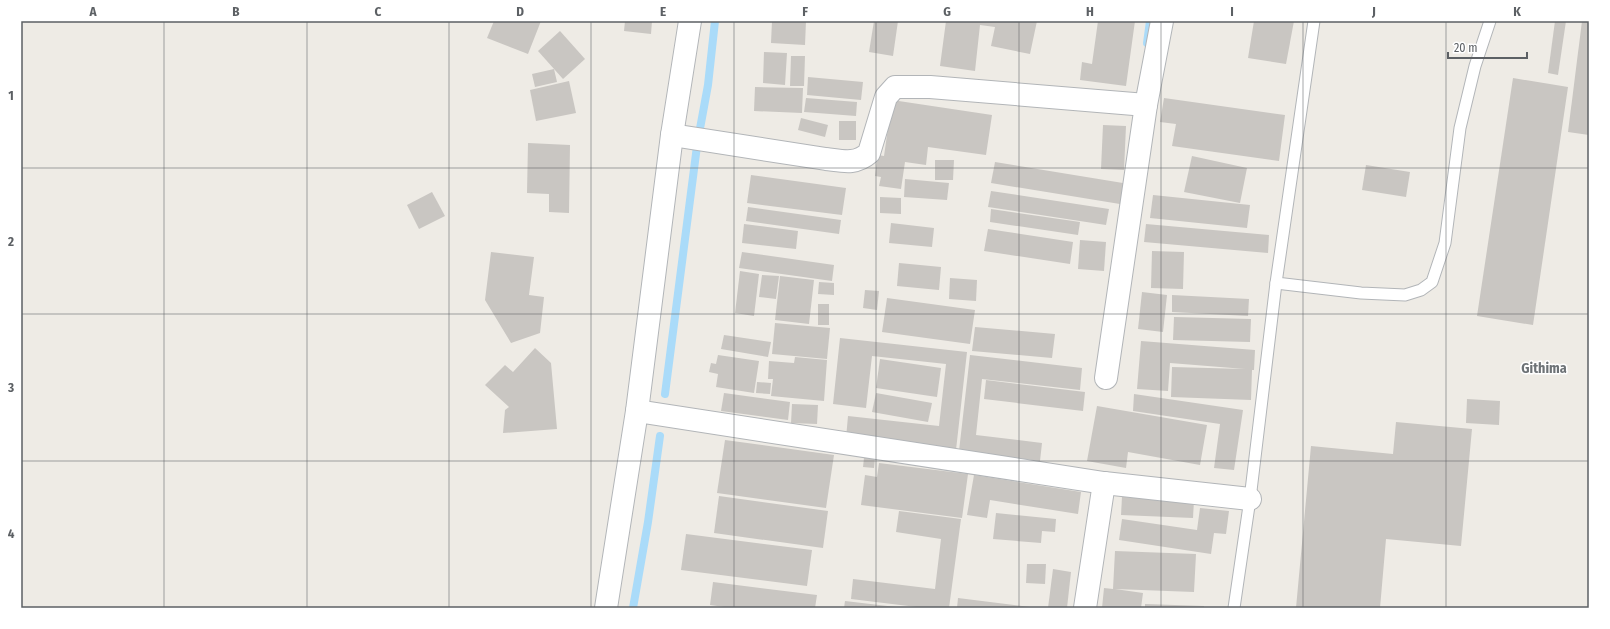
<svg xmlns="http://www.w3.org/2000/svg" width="1610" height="629" font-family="'Fira Sans Condensed',sans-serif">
	<rect width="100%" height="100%" fill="#eeebe5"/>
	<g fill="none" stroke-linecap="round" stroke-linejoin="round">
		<g stroke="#aadbf9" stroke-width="8">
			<polyline points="1147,43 1150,21"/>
			<polyline points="699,134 708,85 715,21"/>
			<polyline points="665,394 697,146"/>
			<polyline points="633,608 648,522 660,436"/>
		</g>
	</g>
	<g fill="#c9c6c2">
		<polygon points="494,21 541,21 528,54 487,38"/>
		<polygon points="625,21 652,21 651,34 624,31"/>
		<polygon points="772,21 806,21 805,45 771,43"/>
		<polygon points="874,21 898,21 893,56 869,52"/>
		<polygon points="946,21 1037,21 1030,54 991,46 995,27 980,25 975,71 940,66"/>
		<polygon points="1098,21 1135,21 1126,86 1080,80 1082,62 1092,64"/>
		<polygon points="1254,21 1294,21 1286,64 1248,58"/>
		<polygon points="1555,21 1566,21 1558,75 1548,73"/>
		<polygon points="1582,21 1589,21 1589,135 1568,132"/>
		<polygon points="560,31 585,59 563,79 538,51"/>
		<polygon points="764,52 787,53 785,85 763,83"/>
		<polygon points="791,56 805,56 804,86 790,86"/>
		<polygon points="554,69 557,82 535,87 532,74"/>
		<polygon points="808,77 863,82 861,100 807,95"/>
		<polygon points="1513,78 1568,87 1533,325 1477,316"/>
		<polygon points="569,81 576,113 536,121 530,90"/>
		<polygon points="755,87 803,88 802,113 754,111"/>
		<polygon points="806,98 857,102 856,116 804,112"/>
		<polygon points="1164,98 1285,115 1279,161 1172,146 1176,124 1160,122"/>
		<polygon points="892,100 992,115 986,155 928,147 926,165 905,162 901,189 879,186 881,177 875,176 878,155 884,156"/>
		<polygon points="801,118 828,125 825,137 798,130"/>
		<rect x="839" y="121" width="17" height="19"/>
		<polygon points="1103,125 1126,126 1124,170 1101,169"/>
		<polygon points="528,143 570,145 569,213 549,212 549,194 527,193"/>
		<polygon points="1192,156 1247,168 1240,203 1184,192"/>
		<polygon points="935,160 954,160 953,180 935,180"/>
		<polygon points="995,162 1129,184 1126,205 991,183"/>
		<polygon points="1366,165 1410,172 1406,197 1362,190"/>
		<polygon points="751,175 846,188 842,215 747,203"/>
		<polygon points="905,179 949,183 947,200 904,197"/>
		<polygon points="991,191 1109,209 1106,225 988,207"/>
		<polygon points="432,192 445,216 419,229 407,205"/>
		<polygon points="1153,195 1250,205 1247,228 1150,218"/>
		<polygon points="880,197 901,198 901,214 880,213"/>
		<polygon points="748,207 841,220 839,234 746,221"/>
		<polygon points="991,209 1080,222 1078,235 990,222"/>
		<polygon points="891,223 934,228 932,247 889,243"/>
		<polygon points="744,224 798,231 796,249 742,243"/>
		<polygon points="1146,224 1269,235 1268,253 1144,242"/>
		<polygon points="988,229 1073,242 1070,264 984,251"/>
		<polygon points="1080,240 1106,242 1104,271 1078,269"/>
		<polygon points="1152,251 1184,252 1183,289 1151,288"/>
		<polygon points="491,252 534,257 529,295 544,297 540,333 511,343 485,300"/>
		<polygon points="742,252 834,265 832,281 739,268"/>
		<polygon points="899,263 941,267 939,290 897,286"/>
		<polygon points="740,271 759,274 754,316 735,313"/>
		<polygon points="762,275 779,276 776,299 759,297"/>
		<polygon points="780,276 814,280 809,324 775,320"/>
		<polygon points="950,278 977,280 976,301 949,299"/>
		<polygon points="819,282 834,283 834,295 818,294"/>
		<polygon points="865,290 879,291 877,310 863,308"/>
		<polygon points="1142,292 1167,295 1163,332 1138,329"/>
		<polygon points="1172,295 1249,299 1248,316 1172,312"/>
		<polygon points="887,298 975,310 970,344 882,332"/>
		<rect x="818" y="304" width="11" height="21"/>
		<polygon points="1174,317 1251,319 1250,342 1173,340"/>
		<polygon points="775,323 830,328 827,359 772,354"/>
		<polygon points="975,327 1055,334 1052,358 972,351"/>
		<polygon points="724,335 771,342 768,357 721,349"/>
		<polygon points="840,338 967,352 956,450 846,438 848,416 939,426 946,364 872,356 866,408 833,404"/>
		<polygon points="1141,341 1255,350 1254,370 1252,370 1251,400 1171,397 1172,367 1245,369 1170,363 1168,391 1137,389"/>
		<polygon points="535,348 551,363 557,429 503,433 505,410 509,407 485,385 505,365 513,372"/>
		<polygon points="718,355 759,361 754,393 716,387 718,374 709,372 711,363 716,364"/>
		<polygon points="970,355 1082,368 1080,390 982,379 976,435 1042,443 1040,461 959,451"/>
		<polygon points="795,357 827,360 824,401 771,396 773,379 768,379 769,361 794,363"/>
		<polygon points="880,359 941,368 937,397 876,388"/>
		<polygon points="986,380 1085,392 1083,411 984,399"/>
		<polygon points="757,382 771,383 770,394 756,393"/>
		<polygon points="724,393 790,402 788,420 721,411"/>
		<polygon points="876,393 932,403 928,422 872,412"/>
		<polygon points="1134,394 1243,410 1234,470 1214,468 1220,424 1133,411"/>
		<polygon points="1467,399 1500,401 1499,425 1466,423"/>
		<polygon points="792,404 818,405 817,424 791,423"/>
		<polygon points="1097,406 1207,425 1200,465 1128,452 1126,468 1087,461"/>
		<polygon points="1396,422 1472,429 1461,546 1386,539 1380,608 1296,608 1311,446 1393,454"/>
		<polygon points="725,440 834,455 826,508 717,493"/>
		<polygon points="864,458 875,458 874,468 863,467"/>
		<polygon points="879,463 968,474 962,518 861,505 865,475 877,477"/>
		<polygon points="974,475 1081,492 1078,514 990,500 987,518 967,515"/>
		<polygon points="719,496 828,511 823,548 714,533"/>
		<polygon points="1122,497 1194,500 1193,518 1121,515"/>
		<polygon points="1200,508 1229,511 1226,534 1214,533 1211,554 1119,540 1122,519 1197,530"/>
		<polygon points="899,511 961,519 949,608 925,608 851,599 853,579 935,589 941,539 896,532"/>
		<polygon points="996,513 1056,519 1055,532 1042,531 1041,543 993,539"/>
		<polygon points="686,534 812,550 807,586 681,570"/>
		<polygon points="1115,551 1196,554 1194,592 1115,589 1143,593 1141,608 1102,608 1104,588 1113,589"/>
		<polygon points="1027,564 1046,564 1045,584 1026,583"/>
		<polygon points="1053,569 1071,572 1067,608 1048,608"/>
		<polygon points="713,582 817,595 815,608 732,608 710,605"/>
		<polygon points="958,598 1030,607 1030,608 957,608"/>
		<polygon points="845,601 896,607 896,608 844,608"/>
		<polygon points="1145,604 1204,606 1204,608 1145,608"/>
	</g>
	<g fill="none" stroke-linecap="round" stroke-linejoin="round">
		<g stroke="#b2b5b8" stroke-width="13">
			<g id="service">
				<polyline points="1276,283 1361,293 1405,295 1421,290 1432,282 1445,243 1460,128 1475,66 1490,21"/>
				<polyline points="1234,608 1250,499 1276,283 1314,21"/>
			</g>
		</g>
		<g stroke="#b2b5b8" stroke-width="24">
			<g id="minor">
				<path d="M672 135 826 159C843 161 855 165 869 153L886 97 895 87H930L1146 105"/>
				<polyline points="1106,378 1146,105 1162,21"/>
				<polyline points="637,411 1104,483 1250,499"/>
				<polyline points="606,608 637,411 672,135 690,21"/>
				<polyline points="1085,608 1104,483"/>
			</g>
		</g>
		<use href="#service" stroke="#fff" stroke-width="11"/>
		<use href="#minor" stroke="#fff" stroke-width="22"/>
	</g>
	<path fill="none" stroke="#5c6064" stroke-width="1" stroke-opacity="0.55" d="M164 21V608M307 21V608M449 21V608M591 21V608M734 21V608M876 21V608M1019 21V608M1161 21V608M1303 21V608M1446 21V608M21 168H1589M21 314H1589M21 461H1589"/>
	<g text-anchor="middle" stroke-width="3" stroke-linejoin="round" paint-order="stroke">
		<g font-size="14" font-weight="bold" fill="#6d7276" stroke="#fff">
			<text x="1544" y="373">Githima</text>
		</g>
	</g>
	<rect width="1610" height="629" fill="none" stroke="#ffffff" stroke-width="44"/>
	<path d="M1448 52v6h79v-6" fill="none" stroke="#5c6064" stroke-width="2"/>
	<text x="1454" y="52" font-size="12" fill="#5c6064" stroke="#ffffff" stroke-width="3" paint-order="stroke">20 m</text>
	<rect x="22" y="22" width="1566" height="585" fill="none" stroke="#5c6064" stroke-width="1.5"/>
	<g font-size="13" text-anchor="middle" font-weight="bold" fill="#5c6064">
		<text x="93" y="16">A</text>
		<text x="236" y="16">B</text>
		<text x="378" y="16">C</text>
		<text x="520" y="16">D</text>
		<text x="663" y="16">E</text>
		<text x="805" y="16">F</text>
		<text x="947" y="16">G</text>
		<text x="1090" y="16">H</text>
		<text x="1232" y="16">I</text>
		<text x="1374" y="16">J</text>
		<text x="1517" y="16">K</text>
		<text x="11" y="100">1</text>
		<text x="11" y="246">2</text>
		<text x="11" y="392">3</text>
		<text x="11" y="538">4</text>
	</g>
</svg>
